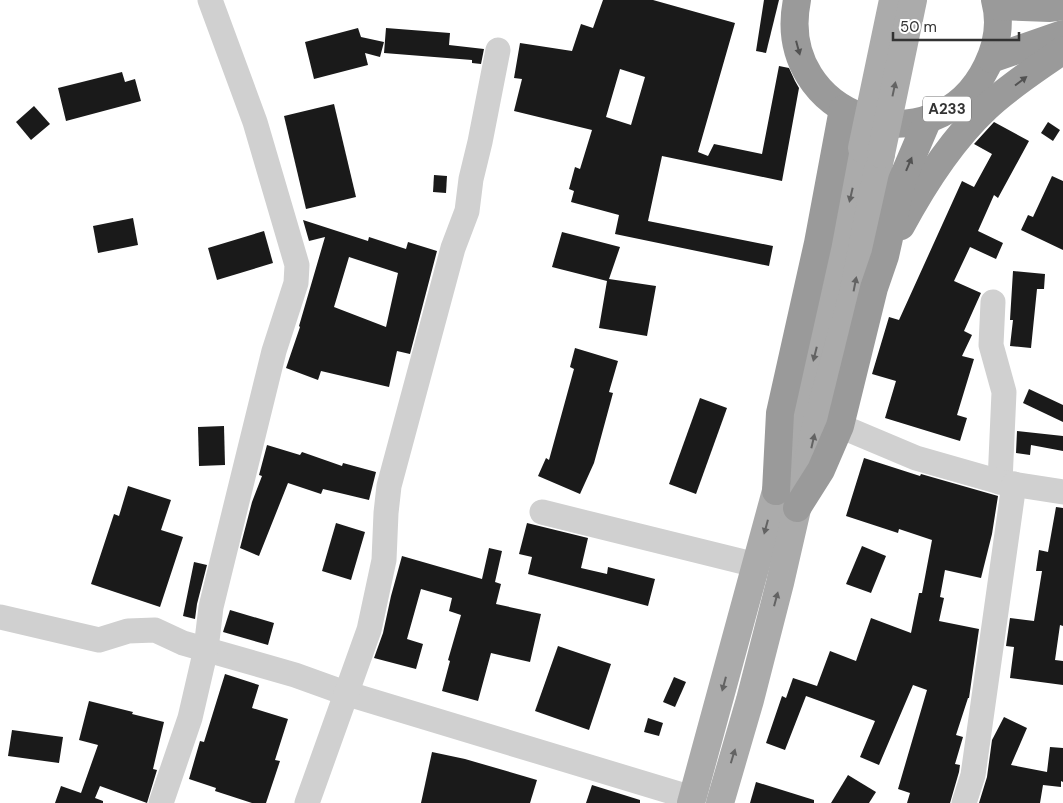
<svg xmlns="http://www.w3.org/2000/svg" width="1063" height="803" font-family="'DM Sans',sans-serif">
	<rect width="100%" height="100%" fill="#fff"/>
	<g fill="#1a1a1a" fill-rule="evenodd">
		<path d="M603 0H653L735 23 698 152 708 156 714 144 762 154 779 66 789 68 795 81 799 88 782 181 662 156 648 221 773 246 769 266 615 234 619 215 571 202 574 191 569 189 575 167 580 169 592 130 514 111 522 79 514 78 520 43 572 51 581 24 593 28ZM620 69 645 77 631 125 606 117Z"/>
		<polygon points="764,0 779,0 766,53 756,51"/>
		<polygon points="358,28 361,37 384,42 380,57 365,53 368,65 314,79 305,42"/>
		<polygon points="386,28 450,33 449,45 484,49 481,64 472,63 472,60 384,53"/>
		<polygon points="122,72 125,82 135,79 141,101 66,121 58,88"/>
		<polygon points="334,104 356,197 306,209 284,116"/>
		<polygon points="34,106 50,124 31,140 16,122"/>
		<polygon points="994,122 1029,141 998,198 994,195 978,231 1003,243 996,259 970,247 954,281 981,293 964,331 972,335 962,356 974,359 957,415 967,418 960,441 885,418 896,381 872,374 889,317 899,320 962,181 974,187 992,154 974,144"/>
		<polygon points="1048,122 1060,130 1053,141 1041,133"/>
		<polygon points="434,175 447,176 446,193 433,192"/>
		<polygon points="1052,176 1063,181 1063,250 1021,230 1028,215 1033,217"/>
		<polygon points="133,218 138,245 98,253 93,226"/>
		<path d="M303 220 368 241 369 237 406 249 408 242 437 251 410 354 397 351 389 387 321 371 318 380 286 368 300 327 299 326 325 237 309 241ZM349 257 398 273 386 327 334 307Z"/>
		<polygon points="264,231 273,263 217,280 208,248"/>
		<polygon points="562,232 620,247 609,279 656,286 647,336 599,328 607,281 552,267"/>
		<polygon points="1013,271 1045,274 1044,289 1037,289 1031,348 1010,346 1013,320 1010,320"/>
		<polygon points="575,348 618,361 609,392 613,393 594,463 580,494 538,476 546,458 549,460 574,369 570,367"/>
		<polygon points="1029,389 1063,405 1063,422 1023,403"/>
		<polygon points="700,398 727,408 696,494 669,484"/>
		<polygon points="224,426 225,465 199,466 198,427"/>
		<polygon points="1017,431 1063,436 1063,451 1031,445 1030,455 1016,453"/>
		<polygon points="267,445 300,455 302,452 342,466 343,463 376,472 369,500 323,489 321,494 288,483 259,556 240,548 252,502 262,476 259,475"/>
		<polygon points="864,458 920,476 921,474 998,496 992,534 981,578 945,570 940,597 944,598 939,621 979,629 969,698 968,698 956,735 963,737 955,764 960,765 959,772 950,803 907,803 910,793 898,789 927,690 913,685 879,765 860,757 875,721 806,696 785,750 766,743 782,696 786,698 793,678 817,686 830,651 856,661 871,618 911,633 919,593 922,593 932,540 899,529 898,533 846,516"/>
		<polygon points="128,486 171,500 161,530 183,537 160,607 91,584 114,514 119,516"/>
		<polygon points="1056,507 1063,508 1063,626 1060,625 1055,660 1063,661 1063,685 1010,678 1014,647 1006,646 1010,618 1034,621 1042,571 1036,571 1039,550 1048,552"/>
		<polygon points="336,523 365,532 351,580 322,571"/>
		<polygon points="527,523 588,538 581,568 607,574 608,567 655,579 648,606 528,574 532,557 519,554"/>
		<polygon points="862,546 886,556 871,593 846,584"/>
		<polygon points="489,548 502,551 495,582 501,584 496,604 541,614 530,662 491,653 478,701 442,691 450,661 448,660 461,615 449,611 452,598 421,589 407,639 423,644 416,669 374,658 383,633 391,596 402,556 482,579"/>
		<polygon points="194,562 207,565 197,604 195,619 183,616"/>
		<polygon points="230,610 274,623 268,645 223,632"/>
		<polygon points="558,646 611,664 589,730 535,711"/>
		<polygon points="225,674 259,685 252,708 288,719 275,760 280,761 266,803 252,803 215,791 216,788 189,779 200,741 204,742"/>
		<polygon points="674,677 686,682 675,707 663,702"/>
		<polygon points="89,701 133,712 132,714 164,722 153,769 157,770 147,803 100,786 95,798 103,801 103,803 55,803 61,786 81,793 98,745 79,740"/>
		<polygon points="1004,717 1027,728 1011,765 1047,772 1050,747 1063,748 1063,782 1061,781 1061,787 1043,785 1040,803 979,803 987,777 992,740"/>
		<polygon points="648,718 663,723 659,736 644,732"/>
		<polygon points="12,730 63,737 59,763 8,756"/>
		<polygon points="432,752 465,759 537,780 530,803 421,803"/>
		<polygon points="848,775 876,792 869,803 831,803"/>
		<polygon points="756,782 814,800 814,803 750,803"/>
		<polygon points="592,785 640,800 640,803 586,803"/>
	</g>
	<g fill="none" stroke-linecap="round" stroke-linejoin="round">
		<g stroke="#d0d0d0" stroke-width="25">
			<polyline points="993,302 991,345 1004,392 1000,482"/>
			<polyline points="840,426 916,458 1000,482 1063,492"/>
			<polyline points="542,512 756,565"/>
			<polyline points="0,617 99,640 128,631 155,630 183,643 295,675 345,693 692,798"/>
			<polyline points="161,803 190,718 206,649 211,607 274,351 296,283 297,265 255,122 210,0"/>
			<polyline points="307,803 369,630 384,560 386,513 389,486 453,248 467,211 471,179 480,142 498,50"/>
			<polyline points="964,803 973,775 1014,484"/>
		</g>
		<g stroke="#ababab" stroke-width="28">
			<polyline points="691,803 776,491 800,414 828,301 862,148"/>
			<polyline points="720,803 750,700 780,583 817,422 852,298 881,154"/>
		</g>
		<g stroke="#9a9a9a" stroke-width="28">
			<path d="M797 0C773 119 935 173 987 66 997 46 1001 22 995 0"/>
			<polyline points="997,6 1050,8 1063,6"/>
			<polyline points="991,59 1063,34"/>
			<path d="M901 226C924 183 951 141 986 108 1009 86 1038 68 1063 50"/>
			<polyline points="776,491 780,413 818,243 843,109"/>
			<polyline points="797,508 821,470 840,426 874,288 885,256 902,180 928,119"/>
		</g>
		<g stroke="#ababab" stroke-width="28">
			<polyline points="862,148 893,0"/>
			<polyline points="881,154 913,0"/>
		</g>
	</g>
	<defs><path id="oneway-solid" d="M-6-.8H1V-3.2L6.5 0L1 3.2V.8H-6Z" transform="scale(1.25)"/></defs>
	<g fill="#525252">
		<use href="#oneway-solid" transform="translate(798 48) rotate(75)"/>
		<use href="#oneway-solid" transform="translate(1021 81) rotate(-37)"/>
		<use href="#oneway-solid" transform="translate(909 164) rotate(-67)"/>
	</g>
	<g fill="#636363">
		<use href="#oneway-solid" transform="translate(894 89) rotate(-78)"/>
		<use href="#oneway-solid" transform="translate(851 195) rotate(103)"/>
		<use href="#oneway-solid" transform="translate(855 284) rotate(-79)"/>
		<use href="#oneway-solid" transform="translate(815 354) rotate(104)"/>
		<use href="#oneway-solid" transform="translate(813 441) rotate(-77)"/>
		<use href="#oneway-solid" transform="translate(766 527) rotate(105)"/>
		<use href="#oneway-solid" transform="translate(776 599) rotate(-75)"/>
		<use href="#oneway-solid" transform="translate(724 684) rotate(105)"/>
		<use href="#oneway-solid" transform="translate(733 756) rotate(-73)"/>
	</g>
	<g text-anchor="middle" stroke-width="5" stroke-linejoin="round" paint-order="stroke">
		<rect fill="#fff" stroke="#707070" stroke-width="1" x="923" y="96.5" width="48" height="25" rx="4"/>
		<g font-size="15" font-weight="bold" fill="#333">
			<text x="947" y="114">A233</text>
		</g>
	</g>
	<path d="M893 32v8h126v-8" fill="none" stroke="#333333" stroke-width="2.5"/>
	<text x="900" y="32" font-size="15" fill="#333333" stroke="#ffffff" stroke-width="4" paint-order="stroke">50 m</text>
</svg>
